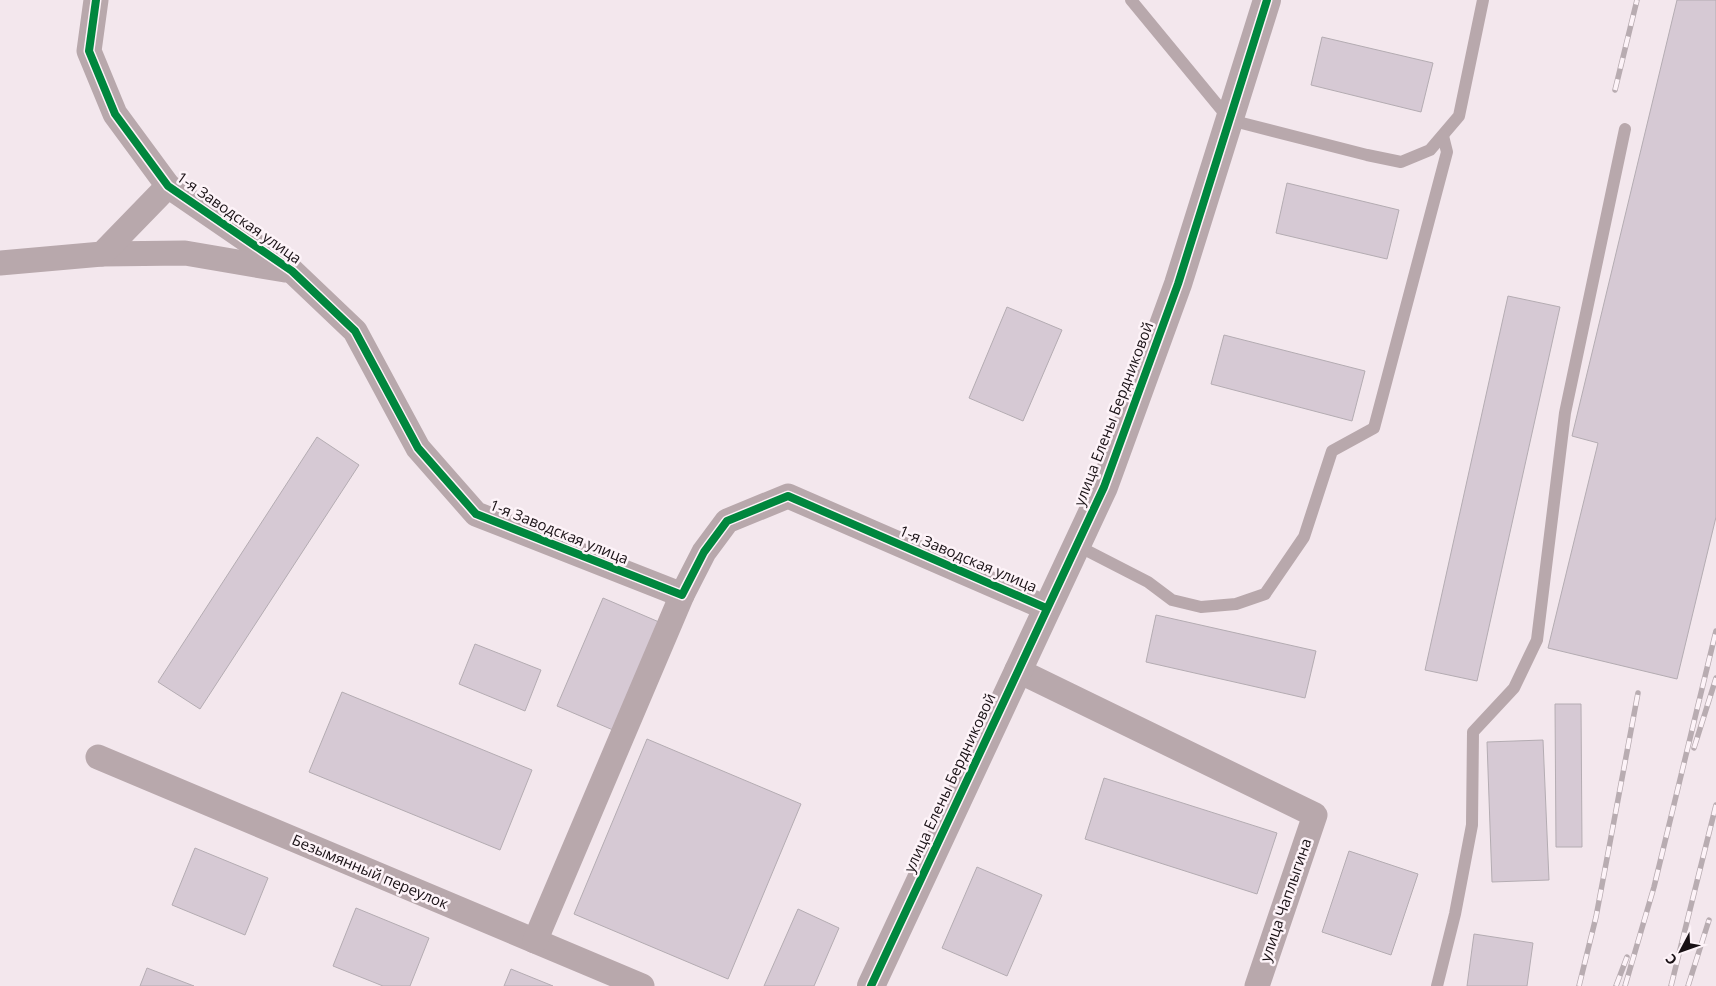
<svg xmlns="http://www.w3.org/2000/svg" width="1716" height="986" font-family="'Open Sans',sans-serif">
	<rect width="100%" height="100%" fill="#f3e7ed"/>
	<g fill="#d6c9d4" stroke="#b4acb2">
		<polygon points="1677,0 1716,0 1716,517 1677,679 1548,648 1598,443 1572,436"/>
		<polygon points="1322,37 1433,63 1421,112 1311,85"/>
		<polygon points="1287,183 1399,210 1387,259 1276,233"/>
		<polygon points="1508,296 1560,307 1477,681 1425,670"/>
		<polygon points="1007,307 1062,330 1023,421 969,398"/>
		<polygon points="1224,335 1365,371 1352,421 1211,384"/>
		<polygon points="317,437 359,465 200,709 158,682"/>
		<polygon points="603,598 659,622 613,730 557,706"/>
		<polygon points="1156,615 1316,651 1305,698 1146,662"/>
		<polygon points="475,644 541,670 525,711 459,684"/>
		<polygon points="342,692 532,770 500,850 309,772"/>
		<polygon points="1555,704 1581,704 1582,847 1556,847"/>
		<polygon points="647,739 801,804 728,979 574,914"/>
		<polygon points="1543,740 1549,880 1492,882 1487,742"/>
		<polygon points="1104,778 1277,833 1257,894 1085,839"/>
		<polygon points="195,848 268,878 245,935 172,905"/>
		<polygon points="1349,851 1418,874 1391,955 1322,932"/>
		<polygon points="977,867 1042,895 1007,976 942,948"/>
		<polygon points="356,908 429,938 410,986 383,986 333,966"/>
		<polygon points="798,909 839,928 814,986 764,986"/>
		<polygon points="1474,934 1533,943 1527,986 1467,986"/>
		<polygon points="147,968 194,986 140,986"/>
		<polygon points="511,969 553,986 504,986"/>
	</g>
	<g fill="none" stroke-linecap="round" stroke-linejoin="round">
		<g stroke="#b8a8ac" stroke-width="12">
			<polyline points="1131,0 1230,120 1367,155 1401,162 1430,150 1459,116 1483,0"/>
			<polyline points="1076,545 1148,582 1172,600 1201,607 1236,604 1265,594 1304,537 1332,451 1374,428 1447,152 1443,136"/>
			<polyline points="1437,986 1455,914 1472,825 1473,732 1514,688 1537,640 1565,413 1625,129"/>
		</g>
		<g stroke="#b8a8ac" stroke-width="25">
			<polyline points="96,0 89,51 115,114 168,186 292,271 355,331 418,448 476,514 682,595 704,552 727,521 788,496 1046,608"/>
			<polyline points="102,254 185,253 285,270"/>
			<polyline points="0,263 102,254 168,186"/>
			<polyline points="1017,670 1315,815 1257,986"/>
			<polyline points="98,757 642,986"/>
			<polyline points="535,941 682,595"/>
		</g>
		<polyline stroke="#b8a8ac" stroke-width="28" points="871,986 1104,487 1178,284 1267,0"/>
		<g stroke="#b8acb1" stroke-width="5.5">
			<g id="rail">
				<polyline points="1615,90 1637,0"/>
				<polyline points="1694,748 1716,678"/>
				<polyline points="1579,986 1596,917 1638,693"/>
				<polyline points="1616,986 1627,957"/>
				<polyline points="1625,986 1654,887 1716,631"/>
				<polyline points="1671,986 1716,805"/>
				<polyline points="1688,986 1709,920"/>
			</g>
		</g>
		<use href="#rail" stroke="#fdf3f8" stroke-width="4" stroke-dasharray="11" stroke-linecap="butt"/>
		<g stroke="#fdf3f8" stroke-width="11">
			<g id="cycleway">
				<polyline points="96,0 89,51 115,114 168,186 292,271 355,331 418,448 476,514 682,595 704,552 727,521 788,496 1046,608"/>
				<polyline points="871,986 1104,487 1178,284 1267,0"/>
			</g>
		</g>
		<use href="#cycleway" stroke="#00873e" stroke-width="8"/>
	</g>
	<g text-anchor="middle" stroke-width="5" stroke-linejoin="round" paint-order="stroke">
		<g font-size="15" fill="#191115" stroke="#fdf3f8">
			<text transform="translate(239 218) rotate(35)" y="5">1-я Заводская улица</text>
			<text transform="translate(1114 414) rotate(-69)" y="5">улица Елены Бердниковой</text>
			<text transform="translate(559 532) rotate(22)" y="5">1-я Заводская улица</text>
			<text transform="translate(968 559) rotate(23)" y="5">1-я Заводская улица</text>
			<text transform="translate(950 783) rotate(-65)" y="5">улица Елены Бердниковой</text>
			<text transform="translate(370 872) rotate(23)" y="5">Безымянный переулок</text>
			<text transform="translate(1286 900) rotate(-71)" y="5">улица Чаплыгина</text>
		</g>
	</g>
	<g transform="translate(1681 951) rotate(229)" stroke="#fdf3f8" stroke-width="4" paint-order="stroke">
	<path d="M0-4L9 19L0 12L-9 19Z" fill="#191115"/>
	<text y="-8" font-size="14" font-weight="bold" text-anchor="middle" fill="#191115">С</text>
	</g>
</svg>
